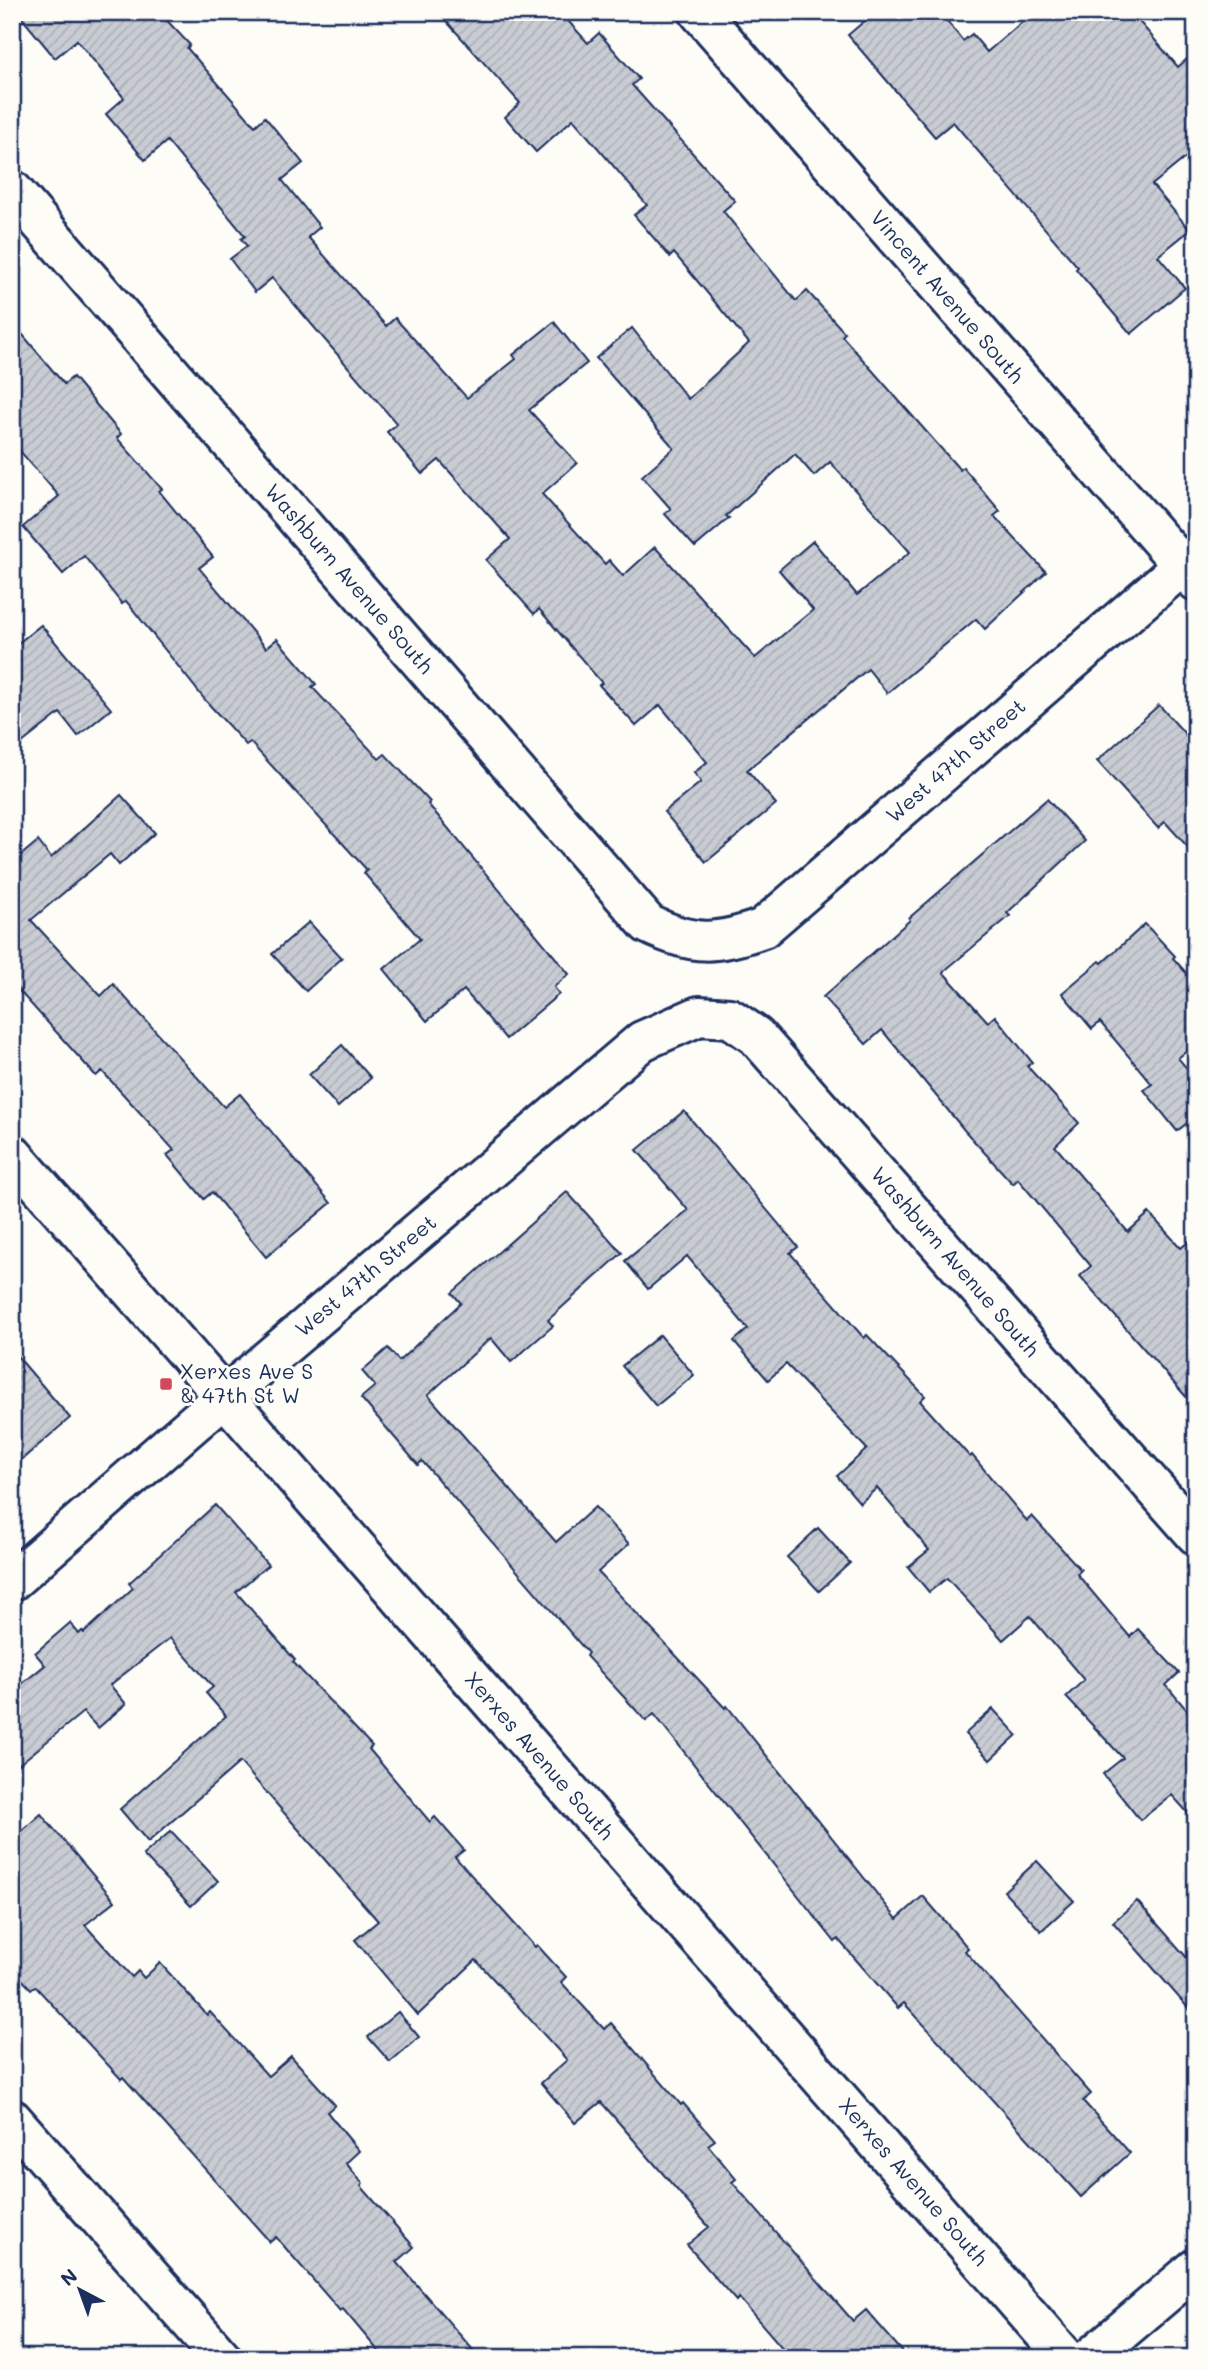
<svg xmlns="http://www.w3.org/2000/svg" width="1208" height="2370" font-family="Mali,sans-serif">
	<defs>
		<pattern id="building-hatch" width="6" height="6" patternUnits="userSpaceOnUse" patternTransform="scale(1.75)"><rect width="6" height="6" fill="#c9ccd3"/><path d="M-1 1l2-2M0 6l6-6M5 7l2-2" fill="none" stroke="#acb0b8"/></pattern>
	</defs>
	<rect width="100%" height="100%" fill="#fdfcf7"/>
	<filter id="ink" filterUnits="userSpaceOnUse"><feTurbulence type="fractalNoise" baseFrequency=".0143" numOctaves="2"/><feDisplacementMap in="SourceGraphic" scale="14" xChannelSelector="R" yChannelSelector="G"/><feConvolveMatrix kernelMatrix="1 2 1 2 8 2 1 2 1" color-interpolation-filters="sRGB"/></filter>
	<g filter="url(#ink)">
		<g fill="url(#building-hatch)" stroke="#1b2f5e" stroke-width="2">
			<polygon points="17,12 159,12 190,45 187,48 255,126 265,117 303,163 282,180 320,227 308,237 386,326 395,318 467,398 516,359 513,355 554,322 587,363 529,410 577,463 542,494 605,564 609,560 623,576 655,547 755,658 813,610 779,570 813,541 857,595 910,552 830,462 814,476 795,454 726,516 729,518 695,547 665,514 671,509 642,476 674,448 596,358 632,328 688,399 749,343 674,253 670,257 634,215 647,205 573,119 536,152 505,117 520,103 438,12 560,12 588,43 599,33 639,79 632,85 735,201 723,211 796,301 807,291 845,333 842,336 960,470 963,467 1000,511 994,516 1046,572 985,629 976,619 887,693 868,669 747,770 776,804 706,862 664,812 701,782 694,773 707,762 660,705 636,726 599,685 602,683 539,609 534,614 486,560 510,539 439,460 422,474 387,432 397,424 272,278 255,292 230,259 247,246 241,239 245,236 167,141 145,160 106,114 124,98 77,40 55,58"/>
			<polygon points="875,12 940,12 963,41 972,34 987,52 1034,12 1131,12 1178,67 1196,51 1196,149 1152,185 1190,230 1158,256 1185,288 1131,334 1076,269 1078,267 953,122 935,137 848,35"/>
			<polygon points="12,322 64,384 73,377 121,434 117,438 162,489 159,491 213,557 199,568 266,648 277,639 316,684 312,687 379,759 385,754 430,802 428,804 569,974 554,987 559,994 506,1039 464,990 427,1021 384,969 420,939 364,873 367,870 250,742 246,745 206,701 126,601 122,604 84,556 63,574 23,527 59,496 12,442"/>
			<polygon points="41,625 111,709 78,736 60,713 12,751 12,648"/>
			<polygon points="1159,705 1196,746 1196,856 1165,822 1158,828 1097,761"/>
			<polygon points="121,795 155,833 119,865 110,854 31,920 101,996 113,984 224,1107 240,1094 331,1203 266,1257 212,1192 204,1199 167,1155 174,1150 102,1071 96,1076 12,983 12,863 38,841 51,858"/>
			<polygon points="1047,799 1085,841 1007,913 1010,916 943,972 988,1022 995,1016 1032,1062 1027,1066 1079,1123 1055,1146 1128,1232 1149,1213 1181,1248 1196,1235 1196,1408 1080,1276 1091,1266 1018,1179 1013,1184 965,1131 882,1030 866,1044 823,997 910,920 909,918"/>
			<polygon points="309,922 342,958 306,991 272,954"/>
			<polygon points="1145,924 1175,956 1173,958 1196,984 1196,1044 1178,1058 1196,1079 1196,1116 1177,1131 1144,1090 1152,1084 1100,1022 1092,1029 1062,993 1100,961 1102,963"/>
			<polygon points="342,1045 371,1078 338,1107 309,1075"/>
			<polygon points="684,1111 798,1247 790,1253 864,1338 867,1335 925,1396 920,1401 970,1457 972,1455 1027,1521 1032,1516 1081,1570 1077,1574 1130,1637 1138,1629 1179,1673 1166,1685 1196,1721 1196,1822 1172,1795 1140,1820 1103,1774 1123,1758 1066,1697 1084,1680 1030,1616 1003,1640 947,1578 929,1592 908,1567 929,1550 877,1488 860,1503 837,1476 867,1449 786,1364 768,1380 734,1341 748,1329 687,1256 648,1289 625,1261 688,1210 637,1150"/>
			<polygon points="567,1192 622,1253 548,1320 553,1326 511,1362 491,1338 428,1395 556,1542 595,1507 629,1544 598,1572 725,1708 727,1706 897,1919 923,1896 968,1948 965,1951 1091,2094 1083,2101 1130,2153 1081,2197 904,2003 898,2008 838,1939 835,1942 654,1714 646,1721 586,1656 588,1653 422,1461 418,1465 361,1398 375,1386 362,1371 388,1348 399,1361 461,1303 452,1293"/>
			<polygon points="660,1335 694,1375 656,1406 622,1366"/>
			<polygon points="12,1350 70,1418 12,1468"/>
			<polygon points="215,1505 268,1565 236,1592 295,1660 293,1662 372,1746 369,1749 430,1822 435,1817 464,1850 455,1857 535,1947 537,1945 566,1977 561,1982 604,2029 611,2023 681,2105 683,2103 715,2140 708,2145 736,2179 732,2182 853,2321 866,2310 908,2358 791,2358 739,2298 736,2301 687,2245 709,2227 601,2102 575,2123 541,2083 567,2060 476,1960 418,2015 355,1940 378,1921 240,1762 148,1842 120,1809 226,1716 206,1693 213,1687 170,1638 110,1685 126,1704 98,1728 83,1712 12,1770 12,1692 45,1665 35,1653 70,1623 79,1634 82,1631 84,1633 133,1588 129,1583"/>
			<polygon points="818,1528 850,1563 819,1591 787,1557"/>
			<polygon points="993,1709 1017,1735 990,1760 965,1734"/>
			<polygon points="41,1814 115,1901 85,1925 132,1977 138,1971 144,1978 160,1963 207,2015 210,2012 268,2076 291,2056 335,2105 327,2112 359,2151 346,2163 363,2184 361,2186 414,2247 397,2262 480,2358 384,2358 343,2309 340,2311 276,2237 270,2242 123,2077 121,2079 35,1986 31,1989 12,1969 12,1840"/>
			<polygon points="171,1831 218,1881 191,1906 143,1855"/>
			<polygon points="1037,1861 1074,1901 1041,1931 1004,1891"/>
			<polygon points="1137,1901 1196,1968 1196,2017 1113,1922"/>
			<polygon points="398,2012 419,2037 390,2062 368,2037"/>
		</g>
		<g fill="none" stroke-linecap="round" stroke-linejoin="round">
			<g stroke="#1b2f5e" stroke-width="44">
				<g id="minor">
					<polyline points="699,12 1196,581"/>
					<path d="M12 190 648 924C693 946 716 945 763 928L1196 554"/>
					<polyline points="12,1154 1066,2358"/>
					<polyline points="12,1581 224,1397 642,1041 699,1016 730,1018 756,1036 1196,1535"/>
					<polyline points="12,2119 222,2358"/>
					<polyline points="1090,2358 1196,2268"/>
				</g>
			</g>
			<use href="#minor" stroke="#fdfcf7" stroke-width="38"/>
		</g>
	</g>
	<rect fill="#d1495b" stroke="#fdfcf7" stroke-width="2.5" x="159" y="1377" width="14" height="14" rx="3.5"/>
	<g text-anchor="middle" stroke-width="6" stroke-linejoin="round" paint-order="stroke">
		<g font-size="21" fill="#1b2f5e" stroke="#fdfcf7">
			<text transform="translate(947 297) rotate(49)" y="7">Vincent Avenue South</text>
			<text transform="translate(349 579) rotate(49)" y="7">Washburn Avenue South</text>
			<text transform="translate(956 761) rotate(-41)" y="7">West 47th Street</text>
			<text transform="translate(955 1262) rotate(49)" y="7">Washburn Avenue South</text>
			<text transform="translate(366 1276) rotate(-40)" y="7">West 47th Street</text>
			<text transform="translate(539 1756) rotate(49)" y="7">Xerxes Avenue South</text>
			<text transform="translate(913 2182) rotate(49)" y="7">Xerxes Avenue South</text>
		</g>
		<g font-size="21" fill="#1b2f5e" stroke="#fdfcf7" text-anchor="start">
			<text x="180" y="1379">Xerxes Ave S<tspan x="180" dy="24">&amp; 47th St W</tspan></text>
		</g>
	</g>
	<rect width="1208" height="2370" fill="none" stroke="#fdfcf7" stroke-width="42"/>
	<rect x="21" y="21" width="1166" height="2328" fill="none" stroke="#1b2f5e" stroke-width="2.5" filter="url(#ink)"/>
	<g transform="translate(80 2290) rotate(319)" stroke="#fdfcf7" stroke-width="5" paint-order="stroke">
	<path d="M0-5L12 26L0 18L-12 26Z" fill="#1b2f5e"/>
	<text y="-10" font-size="19" font-weight="bold" text-anchor="middle" fill="#1b2f5e">N</text>
	</g>
</svg>
